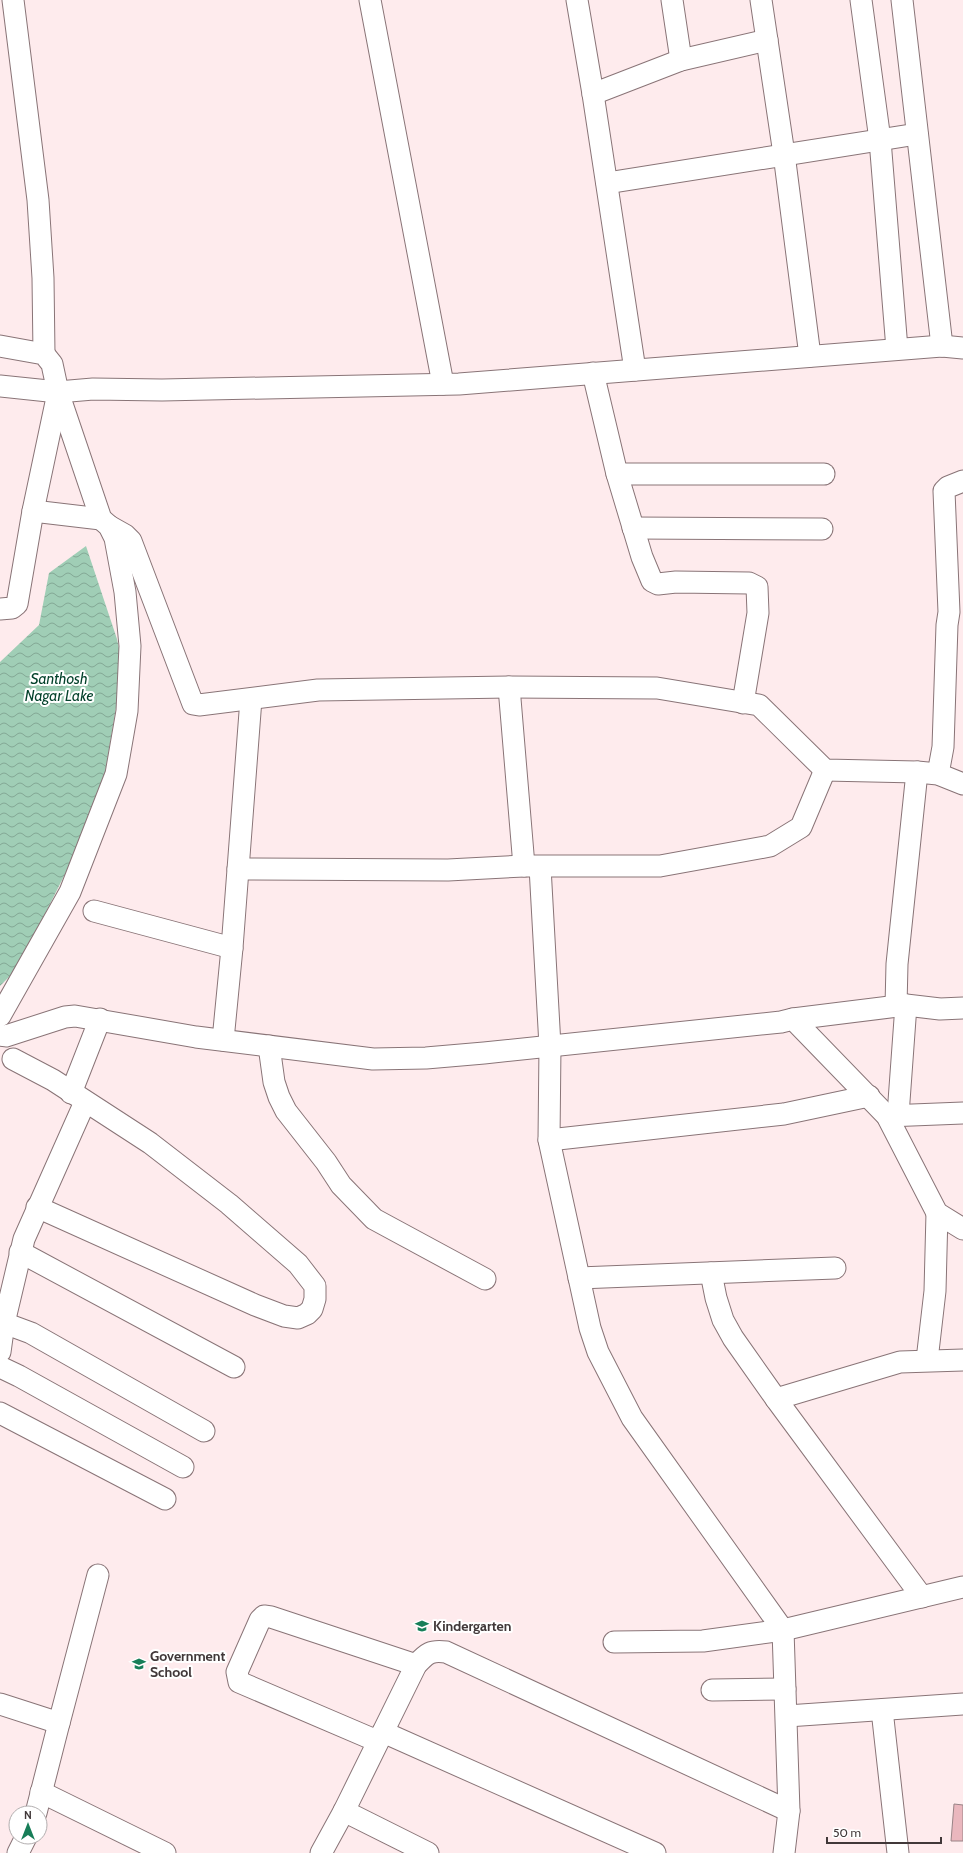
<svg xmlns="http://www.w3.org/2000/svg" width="963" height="1853" font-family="Cabin,sans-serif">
	<defs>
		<pattern id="water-waves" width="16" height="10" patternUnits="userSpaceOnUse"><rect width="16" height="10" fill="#a0ceb6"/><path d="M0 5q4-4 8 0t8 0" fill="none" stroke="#84a895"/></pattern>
	</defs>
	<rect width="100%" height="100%" fill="#feebed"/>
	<polygon fill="url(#water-waves)" points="86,546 117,639 123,666 102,791 91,822 18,968 0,986 0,662 39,625 49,573"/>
	<polygon fill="#eab7be" stroke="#988386" points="954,1804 963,1805 963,1841 951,1841"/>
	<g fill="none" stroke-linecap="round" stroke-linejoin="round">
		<g stroke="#897477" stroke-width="23">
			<g id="minor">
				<polyline points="13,0 38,200 43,278 44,354"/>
				<polyline points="370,0 443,384"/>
				<polyline points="577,0 593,94 635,370"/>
				<polyline points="672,0 681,60"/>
				<polyline points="761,0 784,154 810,356"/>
				<polyline points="861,0 880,140 897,349"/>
				<polyline points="902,0 942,346"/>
				<polyline points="593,94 681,60 767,40"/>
				<polyline points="607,183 917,134"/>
				<polyline points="0,346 44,354 52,364 58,392 101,519 109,526 115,538 125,592 130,646 127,711 116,774 70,892 0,1016"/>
				<polyline points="593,373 617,474 642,557 652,581 658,584 676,582 749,583 757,587 758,613 743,703"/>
				<polyline points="0,386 58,392 93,389 162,390 459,384 942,346 963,348"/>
				<polyline points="617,474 824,474"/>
				<polyline points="33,511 101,519"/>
				<polyline points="109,526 125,535 131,541 193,704 199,705 318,690 509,687 657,688 759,705 825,770 917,772 938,774 963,784"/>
				<polyline points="633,528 822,529"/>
				<polyline points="0,609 12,608 17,604 33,511 58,393"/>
				<polyline points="509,687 524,866"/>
				<polyline points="938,774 943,747 947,625 949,612 944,491 948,487 963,481"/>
				<polyline points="540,867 550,1046 549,1140 590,1328 598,1352 632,1418 783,1630 789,1811 784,1853"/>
				<polyline points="238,869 448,870 524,866 660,866 770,846 801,827 825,770"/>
				<polyline points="94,911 232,948 251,699"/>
				<polyline points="896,1006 897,964 917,772"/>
				<polyline points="793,1019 906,1005 940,1009 963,1008"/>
				<polyline points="0,1035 6,1036 65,1017 75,1016 196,1037 373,1059 426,1058 484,1053 781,1022 793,1019 887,1116 937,1213 963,1229"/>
				<polyline points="223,1040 232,948"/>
				<polyline points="269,1046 274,1082 279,1097 286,1111 326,1162 341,1185 374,1219 485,1279"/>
				<polyline points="13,1059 53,1080 150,1143 229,1204 298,1264 315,1286 315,1299 312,1309 307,1314 298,1318 284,1316 255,1305 37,1207"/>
				<polyline points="71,1093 100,1019"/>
				<polyline points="898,1115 906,1005"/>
				<polyline points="887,1116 963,1113"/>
				<polyline points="549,1140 784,1114 869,1096"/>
				<polyline points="20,1252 234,1367"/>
				<polyline points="711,1273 716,1298 723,1320 733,1338 776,1399 922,1597"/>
				<polyline points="579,1278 835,1268"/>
				<polyline points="4,1323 31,1333 204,1431"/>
				<polyline points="0,1352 4,1323 24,1239 85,1102"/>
				<polyline points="927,1360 935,1291 937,1213"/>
				<polyline points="0,1367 19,1376 183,1467"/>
				<polyline points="776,1399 900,1362 963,1360"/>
				<polyline points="0,1413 165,1499"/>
				<polyline points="614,1642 703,1641 783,1630 963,1587"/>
				<polyline points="712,1690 785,1689"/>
				<polyline points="0,1704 59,1723 36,1813"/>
				<polyline points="882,1710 898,1853"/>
				<polyline points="787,1716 963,1704"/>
				<polyline points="59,1723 98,1575"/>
				<polyline points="383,1732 655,1853"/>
				<polyline points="377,1741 239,1682 237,1672 260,1620 264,1616 271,1617 416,1665"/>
				<polyline points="41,1792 165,1853"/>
				<polyline points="344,1811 428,1853"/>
				<polyline points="18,1853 26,1837"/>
				<path d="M321 1853 344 1811 416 1665C427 1653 431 1650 446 1652L789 1811"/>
			</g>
		</g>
		<use href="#minor" stroke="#fff" stroke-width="21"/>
	</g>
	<defs>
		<g id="school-bare" transform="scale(1.08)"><path d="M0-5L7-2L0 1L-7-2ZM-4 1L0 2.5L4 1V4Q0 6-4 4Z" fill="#177e58" stroke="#fff" stroke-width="2.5" paint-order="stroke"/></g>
	</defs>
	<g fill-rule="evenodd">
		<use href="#school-bare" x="422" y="1626"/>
		<use href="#school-bare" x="139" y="1664"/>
	</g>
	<g text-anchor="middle" stroke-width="4" stroke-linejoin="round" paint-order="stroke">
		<g font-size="14" font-weight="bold" fill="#413839" stroke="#fff" text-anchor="start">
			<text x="433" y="1631">Kindergarten</text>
			<text x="150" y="1661">Government<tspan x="150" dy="16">School</tspan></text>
		</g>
		<g font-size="15" font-style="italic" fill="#04422c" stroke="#fff">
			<text x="59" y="684">Santhosh<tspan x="59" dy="17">Nagar Lake</tspan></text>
		</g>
	</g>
	<g transform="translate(28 1825)"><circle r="19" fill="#ffffff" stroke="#b3afb0"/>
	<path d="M0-3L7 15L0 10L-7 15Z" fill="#177e58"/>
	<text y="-6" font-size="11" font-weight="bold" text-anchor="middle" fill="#413839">N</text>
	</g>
	<path d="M827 1837v6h114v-6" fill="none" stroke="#413839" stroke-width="2"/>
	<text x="833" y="1837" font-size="12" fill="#413839" stroke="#ffffff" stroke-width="3" paint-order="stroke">50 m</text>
</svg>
